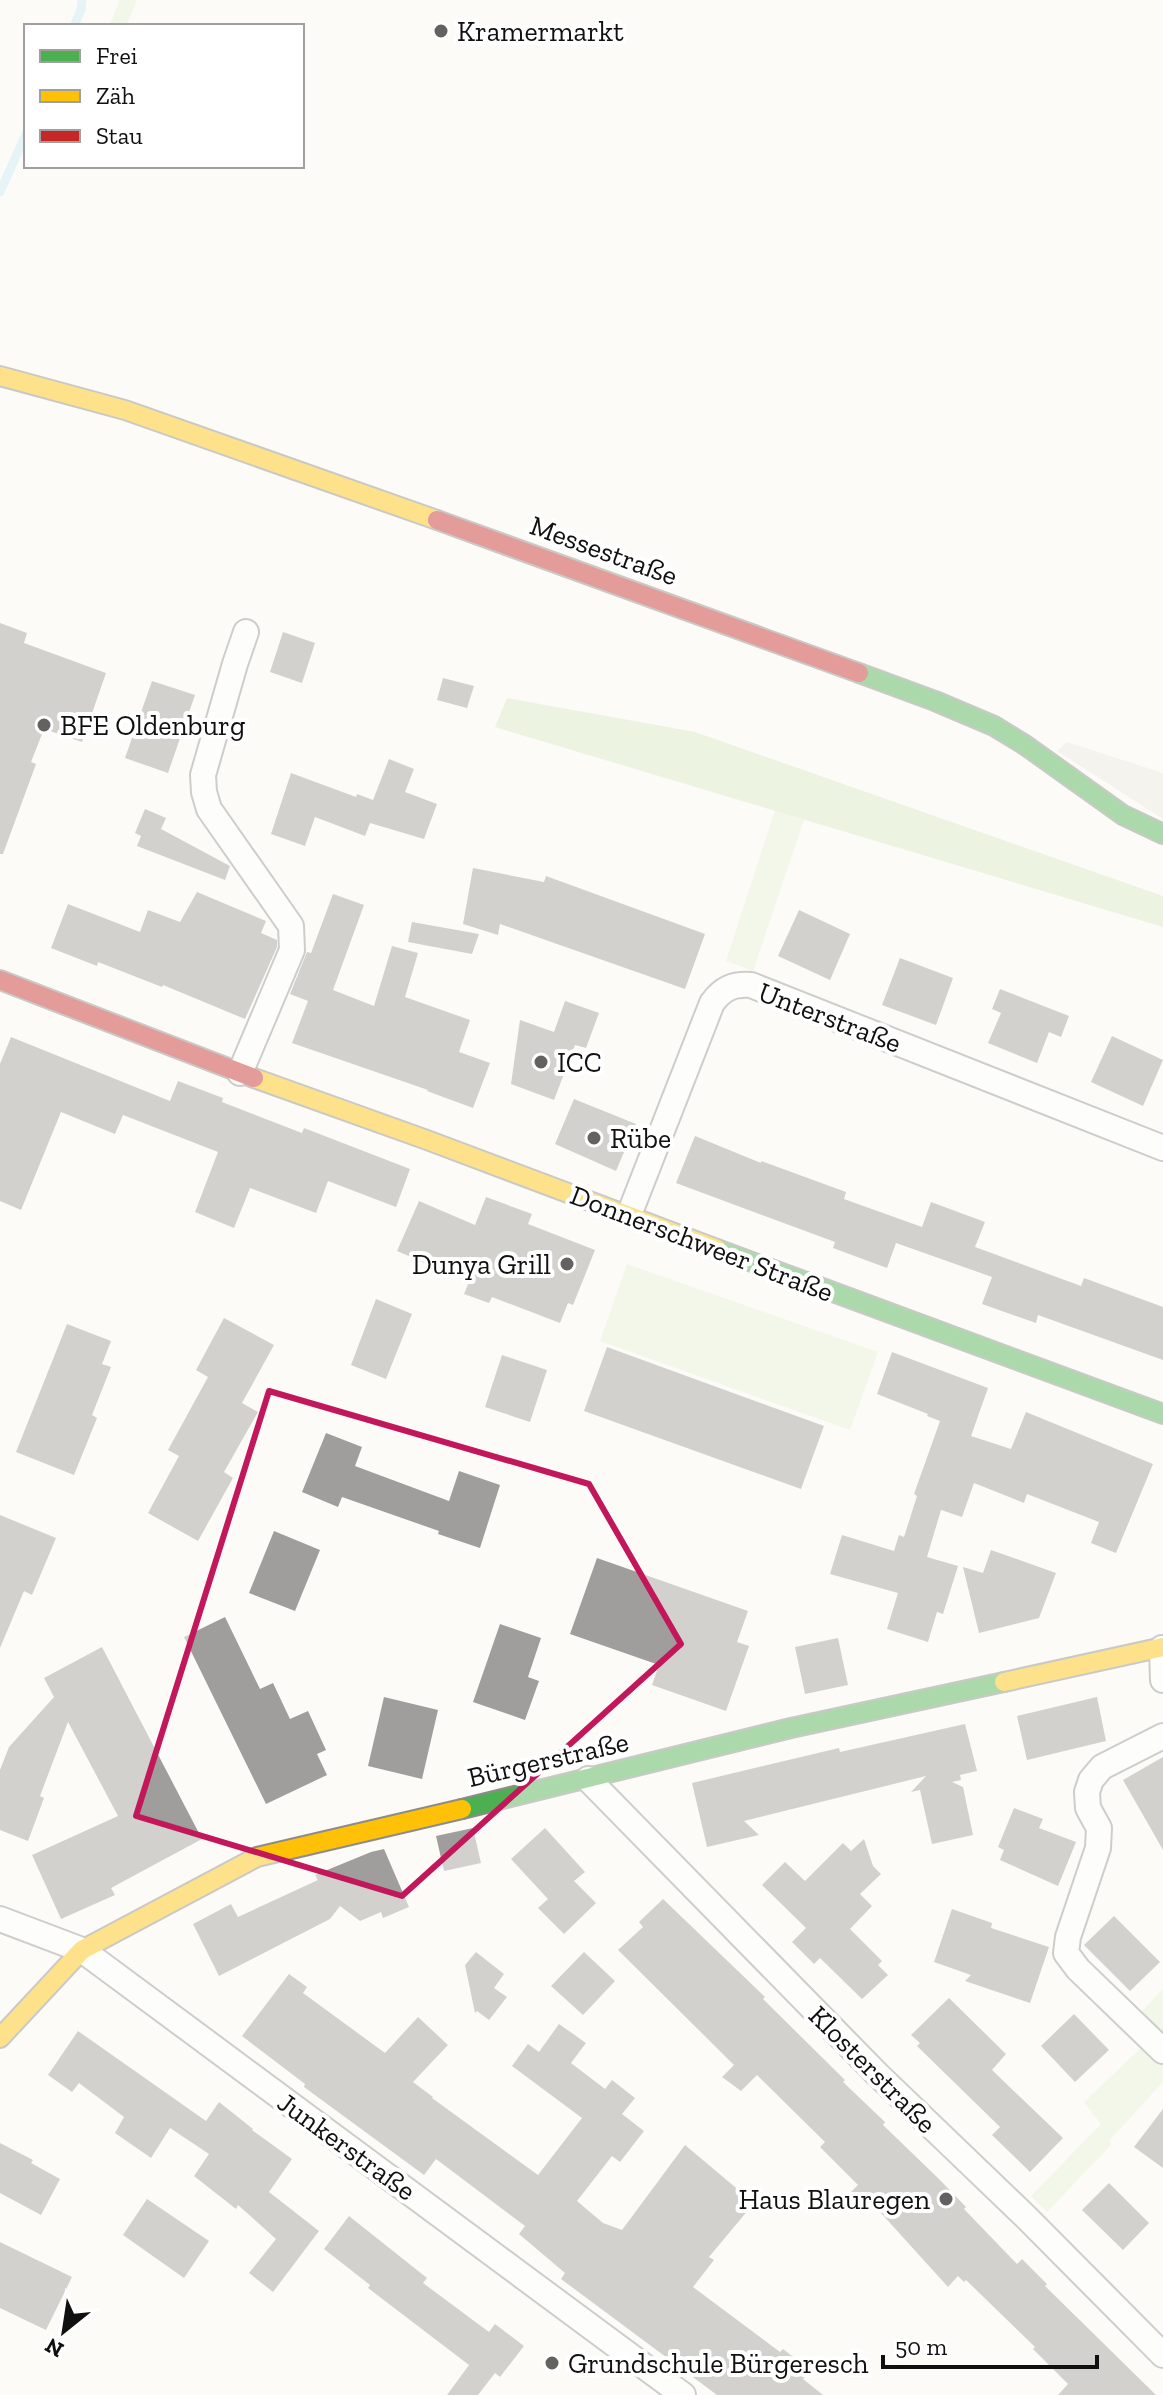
<svg xmlns="http://www.w3.org/2000/svg" width="1163" height="2395" font-family="'Zilla Slab',serif">
	<rect width="100%" height="100%" fill="#fcfbf7"/>
	<g fill="#e8f2d7">
		<polygon points="120,0 137,0 126,26 109,26"/>
		<polygon points="776,807 805,817 753,971 726,961"/>
		<polygon points="627,1264 878,1352 850,1430 600,1341"/>
		<polygon points="1163,1989 1163,2036 1139,2014"/>
		<polygon points="1141,2048 1163,2065 1163,2082 1109,2141 1111,2145 1047,2212 1031,2196 1101,2124 1084,2102"/>
	</g>
	<polygon fill="#dae9c5" points="507,698 695,732 1163,896 1163,927 495,727"/>
	<polygon fill="#ece9e2" points="1067,742 1163,773 1163,819 1057,751"/>
	<g fill="none" stroke-linecap="round" stroke-linejoin="round">
		<g stroke="#cdebf6" stroke-width="9">
			<polyline points="74,26 81,10 82,0"/>
			<polyline points="0,192 26,134"/>
		</g>
	</g>
	<g fill="#a09e9c">
		<polygon points="0,623 27,633 24,643 106,673 82,742 44,729 31,762 36,764 3,854 0,854"/>
		<polygon points="283,632 315,643 302,683 270,672"/>
		<polygon points="443,678 474,686 467,708 437,700"/>
		<polygon points="152,681 195,695 168,773 125,758"/>
		<polygon points="389,759 414,769 405,792 437,804 424,839 370,823 365,836 315,817 305,846 271,834 291,773 356,797 357,794 373,800"/>
		<polygon points="145,809 166,818 161,829 230,866 225,880 137,846 141,836 135,833"/>
		<polygon points="473,868 544,882 546,876 705,934 685,989 500,924 498,935 463,924"/>
		<polygon points="197,892 266,921 261,933 277,940 277,947 245,1019 163,985 162,987 98,962 97,966 51,948 68,904 140,932 148,910 180,922"/>
		<polygon points="333,894 364,905 333,990 374,1006 392,946 418,953 405,997 470,1020 459,1052 490,1063 473,1108 427,1091 428,1090 292,1043 308,1001 290,994 307,952 311,953"/>
		<polygon points="799,910 850,934 830,980 778,956"/>
		<polygon points="412,922 479,934 472,954 408,942"/>
		<polygon points="900,958 953,978 936,1025 882,1005"/>
		<polygon points="1000,989 1069,1016 1061,1037 1049,1032 1037,1063 988,1043 1001,1013 992,1009"/>
		<polygon points="565,1001 599,1013 586,1048 575,1045 554,1100 511,1084 520,1020 554,1032"/>
		<polygon points="1112,1036 1163,1060 1143,1106 1091,1082"/>
		<polygon points="11,1037 170,1101 178,1081 223,1098 222,1102 302,1133 304,1128 410,1169 396,1207 328,1181 316,1213 250,1188 234,1228 195,1212 218,1152 123,1115 115,1134 61,1112 21,1210 0,1201 0,1064"/>
		<polygon points="574,1099 636,1124 616,1171 555,1144"/>
		<polygon points="695,1136 761,1163 761,1161 846,1192 844,1199 922,1227 931,1202 985,1222 975,1247 1081,1286 1084,1278 1163,1307 1163,1360 1038,1315 1036,1323 982,1304 992,1277 896,1243 887,1268 833,1248 835,1242 676,1183"/>
		<polygon points="486,1197 532,1214 528,1224 595,1250 573,1305 568,1303 560,1323 492,1297 489,1303 464,1294 469,1282 397,1251 419,1201 475,1225"/>
		<polygon points="376,1299 412,1314 386,1379 351,1365"/>
		<polygon points="224,1318 274,1345 242,1403 258,1412 224,1472 233,1478 198,1541 148,1513 179,1456 168,1450 208,1377 196,1370"/>
		<polygon points="67,1324 111,1341 102,1364 111,1367 92,1415 97,1418 74,1475 16,1452"/>
		<polygon points="607,1347 824,1426 801,1489 584,1411"/>
		<polygon points="892,1352 988,1388 971,1436 1011,1449 1026,1412 1153,1464 1116,1553 1091,1543 1099,1522 1027,1494 1024,1503 974,1483 962,1517 941,1510 927,1557 958,1566 943,1614 937,1612 928,1642 887,1629 898,1593 830,1574 842,1535 894,1551 899,1535 904,1537 917,1496 914,1494 940,1421 927,1416 928,1414 877,1394"/>
		<polygon points="502,1355 547,1370 530,1422 485,1407"/>
		<polygon points="326,1433 362,1447 355,1466 449,1501 459,1471 500,1485 480,1548 438,1534 439,1531 342,1497 338,1507 302,1492"/>
		<polygon points="0,1515 56,1538 32,1595 24,1591 0,1648"/>
		<polygon points="274,1531 320,1550 295,1611 249,1593"/>
		<polygon points="991,1550 1056,1573 1039,1618 979,1633 963,1567 983,1573"/>
		<polygon points="597,1558 748,1611 737,1642 749,1646 726,1711 652,1685 659,1665 570,1634"/>
		<polygon points="225,1617 260,1689 273,1683 290,1719 308,1711 326,1750 317,1754 327,1775 266,1804 184,1637"/>
		<polygon points="500,1624 541,1638 528,1677 539,1681 525,1720 473,1702"/>
		<polygon points="838,1638 848,1685 805,1694 795,1647"/>
		<polygon points="102,1647 202,1839 111,1888 115,1895 61,1919 32,1855 118,1816 68,1722 40,1796 44,1798 28,1841 0,1830 0,1770 9,1747 54,1697 44,1678"/>
		<polygon points="384,1697 438,1710 422,1779 368,1766"/>
		<polygon points="1097,1697 1106,1741 1027,1760 1017,1716"/>
		<polygon points="965,1724 977,1771 960,1775 961,1780 952,1782 963,1787 973,1835 932,1844 920,1790 911,1792 926,1776 744,1821 759,1835 707,1847 692,1783 839,1748 840,1752"/>
		<polygon points="1163,1757 1163,1850 1123,1780"/>
		<polygon points="1014,1808 1043,1819 1039,1828 1076,1842 1058,1886 1000,1860 1004,1850 998,1847"/>
		<polygon points="473,1828 481,1863 444,1871 436,1836"/>
		<polygon points="545,1828 585,1872 574,1881 596,1903 564,1934 538,1908 548,1899 511,1859"/>
		<polygon points="864,1839 873,1866 881,1874 860,1894 872,1906 850,1929 882,1961 878,1965 888,1975 862,1999 820,1958 814,1964 792,1942 806,1928 762,1885 785,1862 805,1881 843,1843 851,1851"/>
		<polygon points="384,1849 409,1907 383,1918 381,1912 360,1921 340,1906 330,1919 219,1976 193,1924 231,1904 238,1917 318,1880 315,1875 371,1852"/>
		<polygon points="663,1899 765,1997 763,1999 845,2080 843,2082 885,2122 883,2125 938,2178 966,2207 964,2209 1017,2264 1022,2259 1047,2284 1045,2286 1156,2395 1058,2395 1068,2384 1033,2349 1035,2347 966,2280 964,2282 958,2276 948,2287 871,2202 865,2208 850,2193 858,2185 820,2147 825,2142 757,2075 741,2091 722,2077 734,2065 618,1950 643,1927 639,1922"/>
		<polygon points="952,1909 992,1923 991,1928 1049,1947 1030,2003 965,1981 971,1975 934,1962"/>
		<polygon points="1114,1916 1160,1962 1130,1991 1084,1945"/>
		<polygon points="476,1952 504,1974 494,1988 507,1997 489,2020 477,2011 475,2013 465,1965"/>
		<polygon points="584,1952 615,1981 583,2015 551,1986"/>
		<polygon points="289,1974 307,1987 303,1993 385,2053 418,2017 448,2045 413,2082 433,2097 432,2098 538,2175 582,2118 512,2066 528,2044 539,2052 559,2024 586,2043 571,2063 605,2089 612,2080 635,2098 622,2114 644,2131 620,2162 612,2156 577,2201 603,2223 622,2230 685,2145 754,2203 709,2257 714,2260 693,2287 780,2352 783,2349 810,2370 803,2379 823,2395 717,2395 561,2279 565,2273 519,2234 525,2226 436,2159 424,2175 304,2087 305,2084 242,2036"/>
		<polygon points="949,1998 1006,2054 992,2070 1063,2138 1030,2172 992,2135 1000,2127 917,2046 920,2043 911,2035"/>
		<polygon points="1074,2014 1109,2050 1075,2082 1041,2046"/>
		<polygon points="78,2031 206,2121 219,2102 253,2129 252,2130 292,2159 269,2192 319,2231 273,2292 249,2273 276,2239 238,2205 236,2209 194,2176 209,2154 170,2128 151,2158 115,2133 124,2117 79,2083 72,2092 48,2075"/>
		<polygon points="1163,2109 1163,2168 1134,2147"/>
		<polygon points="0,2143 33,2160 31,2163 60,2179 41,2215 0,2193"/>
		<polygon points="1109,2183 1149,2223 1123,2250 1082,2210"/>
		<polygon points="147,2199 209,2241 184,2278 123,2235"/>
		<polygon points="349,2216 427,2278 423,2283 489,2332 495,2324 524,2346 500,2377 495,2373 478,2395 447,2395 469,2365 368,2288 370,2285 324,2249"/>
		<polygon points="0,2242 72,2277 46,2330 0,2308"/>
	</g>
	<g fill="none" stroke-linecap="round" stroke-linejoin="round">
		<g stroke="#969694" stroke-width="28">
			<g id="street">
				<polyline points="240,1073 292,950 291,926 209,809 204,792 203,775 235,664 246,632"/>
				<path d="M629 1215 712 1003C723 988 733 984 751 985L1163 1148"/>
				<polyline points="1162,1648 1163,1680"/>
				<polyline points="1163,1736 1102,1767 1091,1780 1087,1792 1088,1808 1099,1828 1098,1848 1068,1937 1066,1953 1078,1969 1163,2051"/>
				<polyline points="588,1779 877,2074 1027,2218 1163,2355"/>
				<polyline points="0,1919 82,1950 683,2395"/>
			</g>
		</g>
		<g stroke="#8d8c8b" stroke-width="22">
			<g id="fast">
				<polyline points="859,673 935,701 994,726 1025,745 1123,815 1163,834"/>
				<polyline points="717,1249 1163,1414"/>
				<polyline points="462,1809 791,1728 1004,1682"/>
			</g>
		</g>
		<g stroke="#8d8c8b" stroke-width="22">
			<g id="slow">
				<polyline points="0,376 125,410 437,520"/>
				<polyline points="254,1078 427,1140 717,1249"/>
				<polyline points="1004,1682 1163,1647"/>
				<polyline points="0,2038 82,1950 257,1857 462,1809"/>
			</g>
		</g>
		<g stroke="#8d8c8b" stroke-width="22">
			<g id="jam">
				<polyline points="437,520 859,673"/>
				<polyline points="0,980 254,1078"/>
			</g>
		</g>
		<use href="#street" stroke="#fffefe" stroke-width="24"/>
		<use href="#fast" stroke="#4caf50" stroke-width="18"/>
		<use href="#slow" stroke="#ffc107" stroke-width="18"/>
		<use href="#jam" stroke="#c62828" stroke-width="18"/>
	</g>
	<path d="M0 0H1163V2395H0ZM269 1391 589 1484 681 1644 402 1896 136 1816Z" fill="#fcfbf7" fill-opacity=".55" fill-rule="evenodd"/>
	<path fill="none" stroke="#c2185b" stroke-width="6" stroke-linejoin="round" d="M269 1391 589 1484 681 1644 402 1896 136 1816Z"/>
	<g fill="#636261" stroke="#fff" stroke-width="3">
		<circle cx="441" cy="31" r="8"/>
		<circle cx="44" cy="725" r="8"/>
		<circle cx="541" cy="1062" r="8"/>
		<circle cx="594" cy="1138" r="8"/>
		<circle cx="567" cy="1264" r="8"/>
		<circle cx="946" cy="2199" r="8"/>
		<circle cx="552" cy="2363" r="8"/>
	</g>
	<g text-anchor="middle" stroke-width="8" stroke-linejoin="round" paint-order="stroke">
		<g font-size="28" fill="#101010" stroke="#fff" text-anchor="start">
			<text x="457" y="41">Kramermarkt</text>
			<text x="60" y="735">BFE Oldenburg</text>
			<text x="557" y="1072">ICC</text>
			<text x="610" y="1148">Rübe</text>
			<text x="551" y="1274" text-anchor="end">Dunya Grill</text>
			<text x="930" y="2209" text-anchor="end">Haus Blauregen</text>
			<text x="568" y="2373">Grundschule Bürgeresch</text>
		</g>
		<g font-size="28" fill="#101010" stroke="#fff">
			<text transform="translate(604 550) rotate(20)" y="10">Messestraße</text>
			<text transform="translate(830 1017) rotate(21)" y="10">Unterstraße</text>
			<text transform="translate(702 1243) rotate(21)" y="10">Donnerschweer Straße</text>
			<text transform="translate(548 1759) rotate(-13)" y="10">Bürgerstraße</text>
			<text transform="translate(873 2069) rotate(45)" y="10">Klosterstraße</text>
			<text transform="translate(347 2146) rotate(36)" y="10">Junkerstraße</text>
		</g>
	</g>
	<rect x="24" y="24" width="280" height="144" fill="#ffffff" stroke="#9f9f9f" stroke-width="2"/>
	<rect x="40" y="50" width="40" height="12" fill="#4caf50" stroke="#9f9f9f" stroke-width="2"/>
	<text x="96" y="64" font-size="24" fill="#101010">Frei</text>
	<rect x="40" y="90" width="40" height="12" fill="#ffc107" stroke="#9f9f9f" stroke-width="2"/>
	<text x="96" y="104" font-size="24" fill="#101010">Zäh</text>
	<rect x="40" y="130" width="40" height="12" fill="#c62828" stroke="#9f9f9f" stroke-width="2"/>
	<text x="96" y="144" font-size="24" fill="#101010">Stau</text>
	<g transform="translate(64 2331) rotate(210)" stroke="#ffffff" stroke-width="6" paint-order="stroke">
	<path d="M0-6L14 30L0 20L-14 30Z" fill="#101010"/>
	<text y="-12" font-size="22" font-weight="bold" text-anchor="middle" fill="#101010">N</text>
	</g>
	<path d="M883 2355v12h214v-12" fill="none" stroke="#101010" stroke-width="4"/>
	<text x="895" y="2355" font-size="24" fill="#101010" stroke="#ffffff" stroke-width="6" paint-order="stroke">50 m</text>
</svg>
